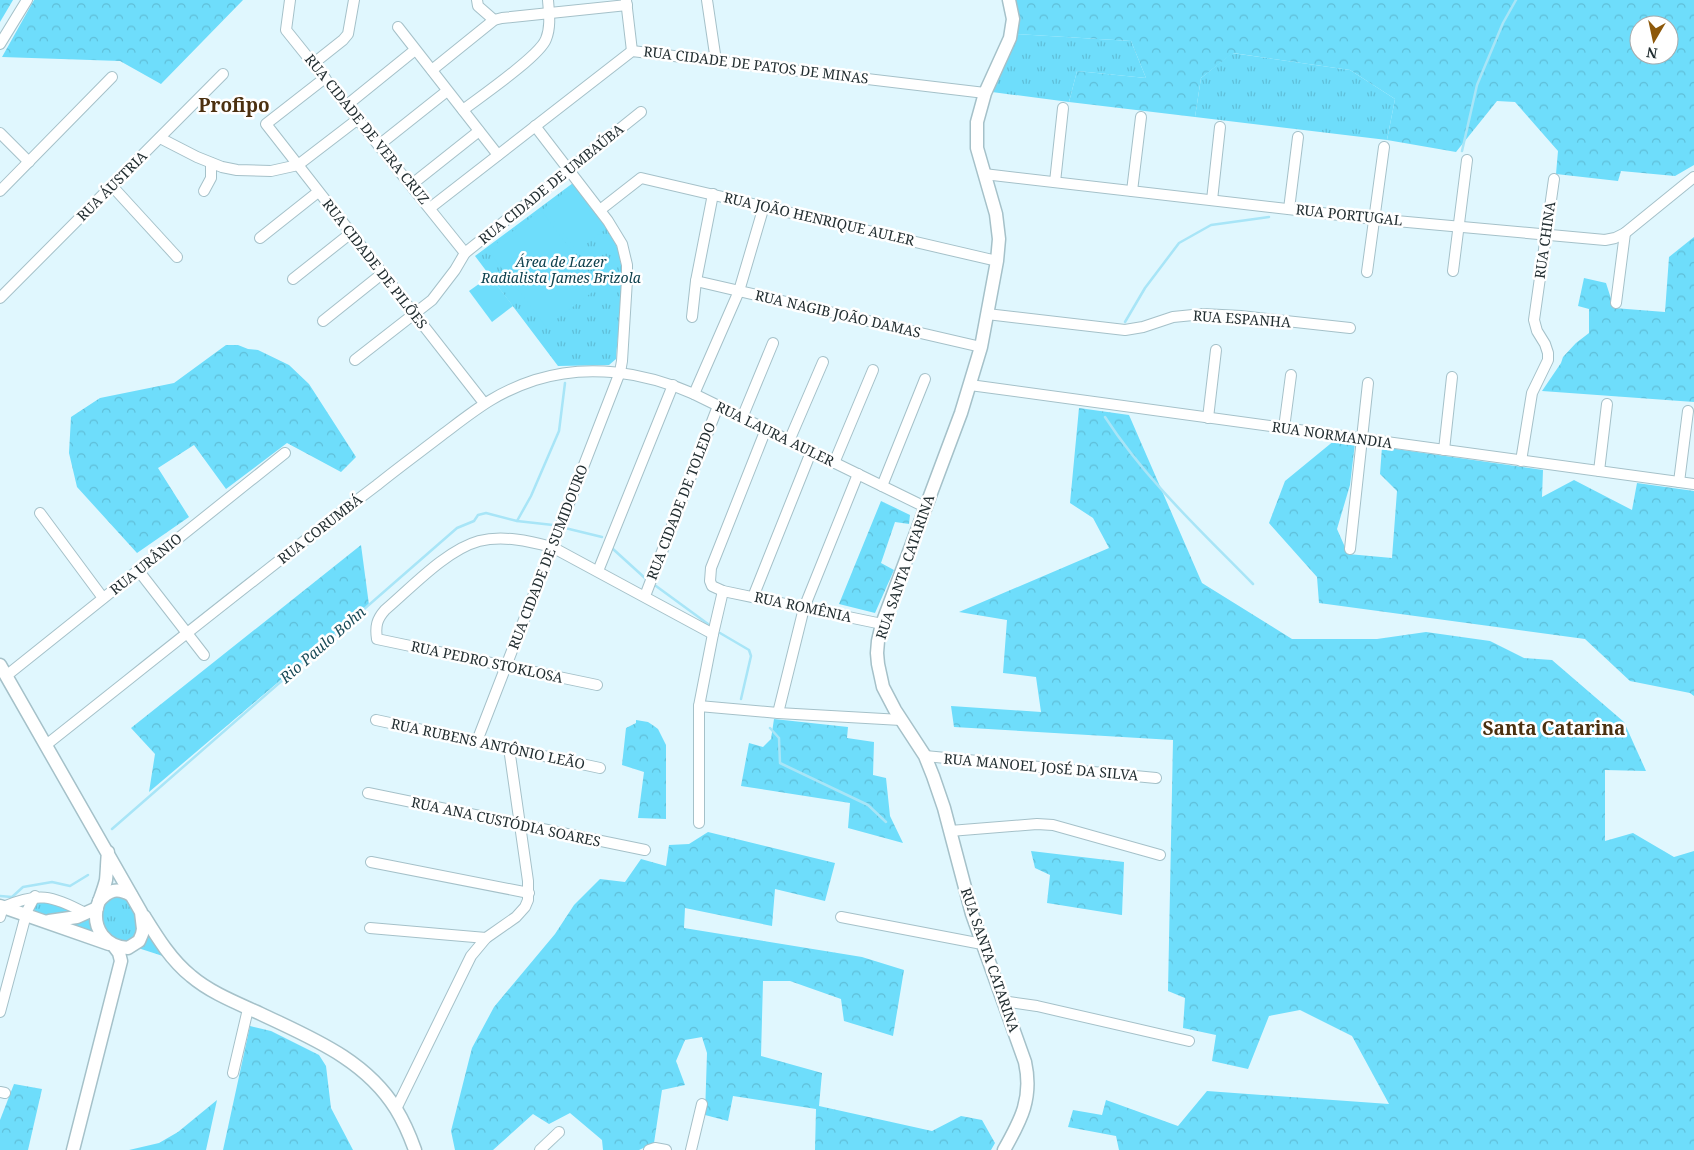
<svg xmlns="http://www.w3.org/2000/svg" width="1694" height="1150" font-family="'Noto Serif',serif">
	<defs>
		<pattern id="grass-tufts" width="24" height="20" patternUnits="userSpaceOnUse" patternTransform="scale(1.25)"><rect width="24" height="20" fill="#6eddfb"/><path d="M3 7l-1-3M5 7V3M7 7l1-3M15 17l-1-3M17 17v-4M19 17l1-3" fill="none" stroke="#5fbed8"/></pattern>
		<pattern id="forest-crowns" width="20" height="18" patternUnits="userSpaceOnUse" patternTransform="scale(1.25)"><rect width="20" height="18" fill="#6eddfb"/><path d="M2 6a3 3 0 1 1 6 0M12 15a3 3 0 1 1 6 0" fill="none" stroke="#5fbed8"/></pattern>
	</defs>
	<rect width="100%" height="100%" fill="#e0f7fe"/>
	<g fill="url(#grass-tufts)">
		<polygon points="1015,34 1131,41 1146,78 1077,71 1069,102 992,92"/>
		<polygon points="1232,53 1350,70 1395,99 1387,140 1195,117 1201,78"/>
		<path d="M573 183C588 203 608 223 617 247 628 275 618 327 616 359L609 365 558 366 475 256Z"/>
		<path d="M116 896C121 897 127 897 131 901 133 903 134 909 135 912 141 929 137 942 117 943L102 930C102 909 96 906 116 896Z"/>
		<path d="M40 900 76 911C63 916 45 918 33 910V904Z"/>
		<polygon points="90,916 99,938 60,922"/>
		<polygon points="147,931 169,958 138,948"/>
	</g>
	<g fill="url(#forest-crowns)" fill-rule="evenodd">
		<polygon points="0,0 13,0 0,22"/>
		<polygon points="34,0 243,0 161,84 120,61 2,57"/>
		<path d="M1016 0H1694V165L1675 176 1621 171 1618 181 1556 174 1558 151 1515 102 1497 101 1456 152 1387 140 1395 99 1350 70 1233 53 1201 78 1195 117 1069 102 1077 71 1146 78 1131 41 1015 34ZM1639 25H1669V55H1639Z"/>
		<polygon points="1694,237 1694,402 1542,391 1561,363 1563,357 1576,343 1589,333 1589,309 1578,306 1584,278 1606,283 1614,308 1665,312 1669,257"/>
		<polygon points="226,345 238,345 248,349 258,350 289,365 309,384 356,457 341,472 287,443 226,489 194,445 158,468 189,517 137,553 77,487 69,453 71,417 100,398 174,383"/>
		<polygon points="1079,408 1129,415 1202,583 1292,639 1377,639 1426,632 1490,641 1524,658 1552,660 1624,722 1646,771 1605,770 1605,841 1633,833 1674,857 1694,851 1694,1150 1119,1150 1116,1136 1068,1127 1073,1110 1102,1115 1106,1100 1178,1126 1207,1091 1389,1104 1352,1036 1300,1010 1269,1016 1248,1069 1212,1061 1216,1035 1183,1028 1185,998 1168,991 1173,740 954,727 951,706 1041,712 1036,677 1003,673 1007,620 959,612 1109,548 1093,518 1070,503"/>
		<polygon points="1335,440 1355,443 1350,485 1337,529 1348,554 1392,558 1397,491 1380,474 1382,447 1543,470 1542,497 1574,480 1632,510 1637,483 1694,491 1694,696 1690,693 1630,681 1585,639 1319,603 1317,577 1269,523 1285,481"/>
		<polygon points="881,501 910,515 909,524 895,522 881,563 894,570 875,613 839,604"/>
		<polygon points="361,545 369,605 149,792 155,754 131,728"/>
		<polygon points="774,719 848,727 847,738 874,742 873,775 886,778 890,816 903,843 848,828 850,803 741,786 749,743 763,747 771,739"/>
		<polygon points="636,720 648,722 654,726 658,729 666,745 666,819 638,818 644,772 622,765 626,728 636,723"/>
		<polygon points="708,832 835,863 825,901 775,889 772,926 685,908 684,928 862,957 904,970 893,1036 844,1021 841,999 790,981 763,981 761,1056 822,1073 819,1106 932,1131 961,1116 982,1120 995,1143 991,1150 815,1150 816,1109 733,1096 728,1121 705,1115 707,1053 702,1037 685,1040 676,1061 685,1085 662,1090 654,1143 639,1150 603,1150 602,1140 570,1113 549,1124 533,1114 493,1150 455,1150 451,1131 472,1048 494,1007 555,934 574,905 600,879 625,882 641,859 666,866 669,845 689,844"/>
		<polygon points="1031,851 1124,862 1122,915 1047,903 1050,875 1035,868"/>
		<polygon points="250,1026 271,1031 319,1055 326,1066 331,1108 353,1150 223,1150"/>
		<polygon points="14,1084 42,1089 28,1150 0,1150 0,1120"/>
		<polygon points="217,1100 206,1150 129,1150 159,1143 178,1132"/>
	</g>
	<g fill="#6eddfb">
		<polygon points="574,185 607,228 577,251 544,208"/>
		<polygon points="541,210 599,287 546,327 488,250"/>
		<polygon points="490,276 513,306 492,322 469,291"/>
	</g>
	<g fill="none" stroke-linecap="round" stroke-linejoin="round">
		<g stroke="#a8e5f7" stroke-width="2.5">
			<polyline points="1462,151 1477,85 1503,23 1516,0"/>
			<polyline points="1125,322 1145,288 1179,243 1211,225 1269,217"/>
			<path d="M1105 417C1146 480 1201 531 1253 584"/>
			<polyline points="517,521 531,496 559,431 565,383"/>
			<polyline points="565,528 602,537"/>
			<polyline points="613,549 646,579"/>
			<polyline points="656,586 708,624"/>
			<polyline points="720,633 749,650 751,656 741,699"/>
			<polyline points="770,728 779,738 780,763 868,805 886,822"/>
			<polyline points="112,829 457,528 474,521 478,515 486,513 517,521 553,525"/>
			<polyline points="0,896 12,897 23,887 52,882 70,886 88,875"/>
		</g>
		<g stroke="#a5c1c9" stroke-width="12">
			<g id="minor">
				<polyline points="290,0 286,30 465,253"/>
				<polyline points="477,0 478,6 494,20"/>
				<polyline points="626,0 632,51"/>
				<polyline points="707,0 716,61"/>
				<polyline points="398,27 498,155"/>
				<polyline points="0,44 27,0"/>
				<polyline points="314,63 343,40 348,34 354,0"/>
				<polyline points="432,70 494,20 502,18 627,5"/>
				<polyline points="325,78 266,124 484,403"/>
				<polyline points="347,105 415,50"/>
				<path d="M463 110C480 97 540 56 546 39 551 27 549 13 548 0"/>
				<polyline points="0,133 29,162"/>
				<polyline points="160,138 197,157 222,167 237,170 271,171 298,165 358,119"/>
				<polyline points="379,145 447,91"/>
				<polyline points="984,174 1374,219 1605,240 1615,238 1625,233 1694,177"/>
				<polyline points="1055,182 1063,108"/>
				<polyline points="411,185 479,131"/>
				<polyline points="112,186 177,257"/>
				<polyline points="0,191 112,77"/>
				<polyline points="204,191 211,178 211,163"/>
				<polyline points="1132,191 1141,117"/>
				<polyline points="1212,200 1220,127"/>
				<polyline points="430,208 632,51 985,93"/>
				<polyline points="1289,209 1298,137"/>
				<polyline points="600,210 641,178 997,261"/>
				<polyline points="260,238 318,192"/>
				<polyline points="1453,271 1467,160"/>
				<polyline points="1367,272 1384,147"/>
				<polyline points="293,279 351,233"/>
				<polyline points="696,281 981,347"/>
				<polyline points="0,298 223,74"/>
				<polyline points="1616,303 1625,233"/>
				<polyline points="987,314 1125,330 1143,327 1173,317 1203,314 1241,316 1350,328"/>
				<polyline points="692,317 696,281 713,194"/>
				<polyline points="323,321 383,273"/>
				<polyline points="355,360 432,300 455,270 465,253 641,112"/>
				<polyline points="970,385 1694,484"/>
				<polyline points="694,394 739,291 764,206"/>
				<polyline points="742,418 773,343"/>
				<polyline points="1208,418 1216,350"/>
				<polyline points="1284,428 1291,375"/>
				<polyline points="766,429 711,568 710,581 712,586 723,591 882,624"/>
				<polyline points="789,441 823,362"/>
				<polyline points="1444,450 1452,377"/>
				<polyline points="1521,461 1532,393 1548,360 1548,353 1545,344 1537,331 1534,320 1554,179"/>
				<polyline points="834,463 873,370"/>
				<polyline points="1599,471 1607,404"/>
				<polyline points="1679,482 1688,411"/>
				<polyline points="882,486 925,379"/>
				<polyline points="40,513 103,598"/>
				<polyline points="1350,549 1368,383"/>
				<polyline points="138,570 204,655"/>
				<polyline points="598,571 673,385"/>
				<polyline points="645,596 718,406"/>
				<polyline points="753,597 811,452"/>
				<polyline points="6,676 285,453"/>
				<path d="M597 685 377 639C375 626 377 619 385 610 411 588 446 550 479 541 503 535 529 541 552 547L713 634"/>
				<polyline points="699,706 778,713 901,720"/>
				<polyline points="778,713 804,608 858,474"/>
				<polyline points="376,720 600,768"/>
				<polyline points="477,741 620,372 622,361 627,280 627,265 622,244 608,221 535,126"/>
				<path d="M46 745C156 658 265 570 377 485 398 468 420 452 442 435 474 411 495 393 535 380 588 363 644 372 694 394L925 507"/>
				<polyline points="925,756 1156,778"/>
				<polyline points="368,793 645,850"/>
				<polyline points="699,823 699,706 713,634 723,591"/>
				<polyline points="950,831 1037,824 1053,825 1160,855"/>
				<polyline points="371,862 529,893"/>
				<path d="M0 917 3 907C38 892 52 895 85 913"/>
				<polyline points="841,917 982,944"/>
				<polyline points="370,928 486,938"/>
				<polyline points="1002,1001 1037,1006 1189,1041"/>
				<polyline points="0,1012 27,911 35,896"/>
				<polyline points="233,1073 248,1009"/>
				<polyline points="0,1092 5,1093"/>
				<polyline points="396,1109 471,956 486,938 516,917 525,907 528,900 528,881 509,748"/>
				<polyline points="540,1150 559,1132"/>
				<polyline points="649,1150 655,1148 666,1150"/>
				<polyline points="691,1150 702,1104"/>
			</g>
		</g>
		<g stroke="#a5c1c9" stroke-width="15">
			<g id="major">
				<path d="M0 665 141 912 143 929 142 934 139 941 128 948C106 947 92 929 97 907 100 898 104 889 106 880 107 871 107 861 108 852"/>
				<path d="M99 901C109 890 117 887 131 895"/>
				<polyline points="0,906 109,944"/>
				<path d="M144 916C157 937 171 960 191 976 211 993 237 1003 261 1014 311 1038 365 1059 396 1109 404 1122 410 1136 415 1150"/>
				<polyline points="49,921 77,917 97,908"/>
				<polyline points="73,1150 121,961 119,953 113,945"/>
				<path d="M1004 1150C1021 1120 1033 1098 1025 1062L972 914 944 808 933 776 925 756 895 710 883 687 878 664 877 653 878 641 882 624 961 413 981 347 997 261 999 239 996 214 977 148V122L985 93 1010 38 1013 19 1009 0"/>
			</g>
		</g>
		<use href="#minor" stroke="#fff" stroke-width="10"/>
		<use href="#major" stroke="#fff" stroke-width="12"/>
	</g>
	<g text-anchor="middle" stroke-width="5" stroke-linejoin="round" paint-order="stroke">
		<g font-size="14" fill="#222e31" stroke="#fff">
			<text transform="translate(756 65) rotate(7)" y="5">RUA CIDADE DE PATOS DE MINAS</text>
			<text transform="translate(367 129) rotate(51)" y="5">RUA CIDADE DE VERA CRUZ</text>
			<text transform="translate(551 184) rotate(-39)" y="5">RUA CIDADE DE UMBAÚBA</text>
			<text transform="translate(112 186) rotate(-45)" y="5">RUA ÁUSTRIA</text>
			<text transform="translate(1349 215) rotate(6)" y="5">RUA PORTUGAL</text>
			<text transform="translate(819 219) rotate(13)" y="5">RUA JOÃO HENRIQUE AULER</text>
			<text transform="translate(1545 240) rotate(-82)" y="5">RUA CHINA</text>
			<text transform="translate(375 264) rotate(52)" y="5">RUA CIDADE DE PILÕES</text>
			<text transform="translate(838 314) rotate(13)" y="5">RUA NAGIB JOÃO DAMAS</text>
			<text transform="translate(1242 319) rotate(4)" y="5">RUA ESPANHA</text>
			<text transform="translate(775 434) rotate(26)" y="5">RUA LAURA AULER</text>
			<text transform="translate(1332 435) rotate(8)" y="5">RUA NORMANDIA</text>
			<text transform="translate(681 501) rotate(-69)" y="5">RUA CIDADE DE TOLEDO</text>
			<text transform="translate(320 529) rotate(-38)" y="5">RUA CORUMBÁ</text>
			<text transform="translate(548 557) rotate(-69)" y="5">RUA CIDADE DE SUMIDOURO</text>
			<text transform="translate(146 564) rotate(-39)" y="5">RUA URÂNIO</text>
			<text transform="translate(905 567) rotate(-71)" y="5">RUA SANTA CATARINA</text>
			<text transform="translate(803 607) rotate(12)" y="5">RUA ROMÊNIA</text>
			<text transform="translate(487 662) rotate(12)" y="5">RUA PEDRO STOKLOSA</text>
			<text transform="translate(488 744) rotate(12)" y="5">RUA RUBENS ANTÔNIO LEÃO</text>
			<text transform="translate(1041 767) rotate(5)" y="5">RUA MANOEL JOSÉ DA SILVA</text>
			<text transform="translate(506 822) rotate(12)" y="5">RUA ANA CUSTÓDIA SOARES</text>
			<text transform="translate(990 960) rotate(71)" y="5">RUA SANTA CATARINA</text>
		</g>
		<g font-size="14" font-style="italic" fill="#0f424f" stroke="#fff">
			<text x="561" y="267">Área de Lazer<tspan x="561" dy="16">Radialista James Brizola</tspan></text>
		</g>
		<g font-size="15" font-style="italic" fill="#1a4b58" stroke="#fff">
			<text transform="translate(323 645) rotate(-41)" y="5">Rio Paulo Bohn</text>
		</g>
		<g font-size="19" font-weight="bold" fill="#4b3010" stroke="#fff">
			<text x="234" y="112">Profipo</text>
			<text x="1554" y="735">Santa Catarina</text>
		</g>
	</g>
	<g transform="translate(1654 40) rotate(189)"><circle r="24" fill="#ffffff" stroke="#a7abad"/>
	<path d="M0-4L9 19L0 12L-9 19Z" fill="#8d580a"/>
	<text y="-8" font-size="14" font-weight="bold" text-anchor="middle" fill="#222e31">N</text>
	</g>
</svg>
